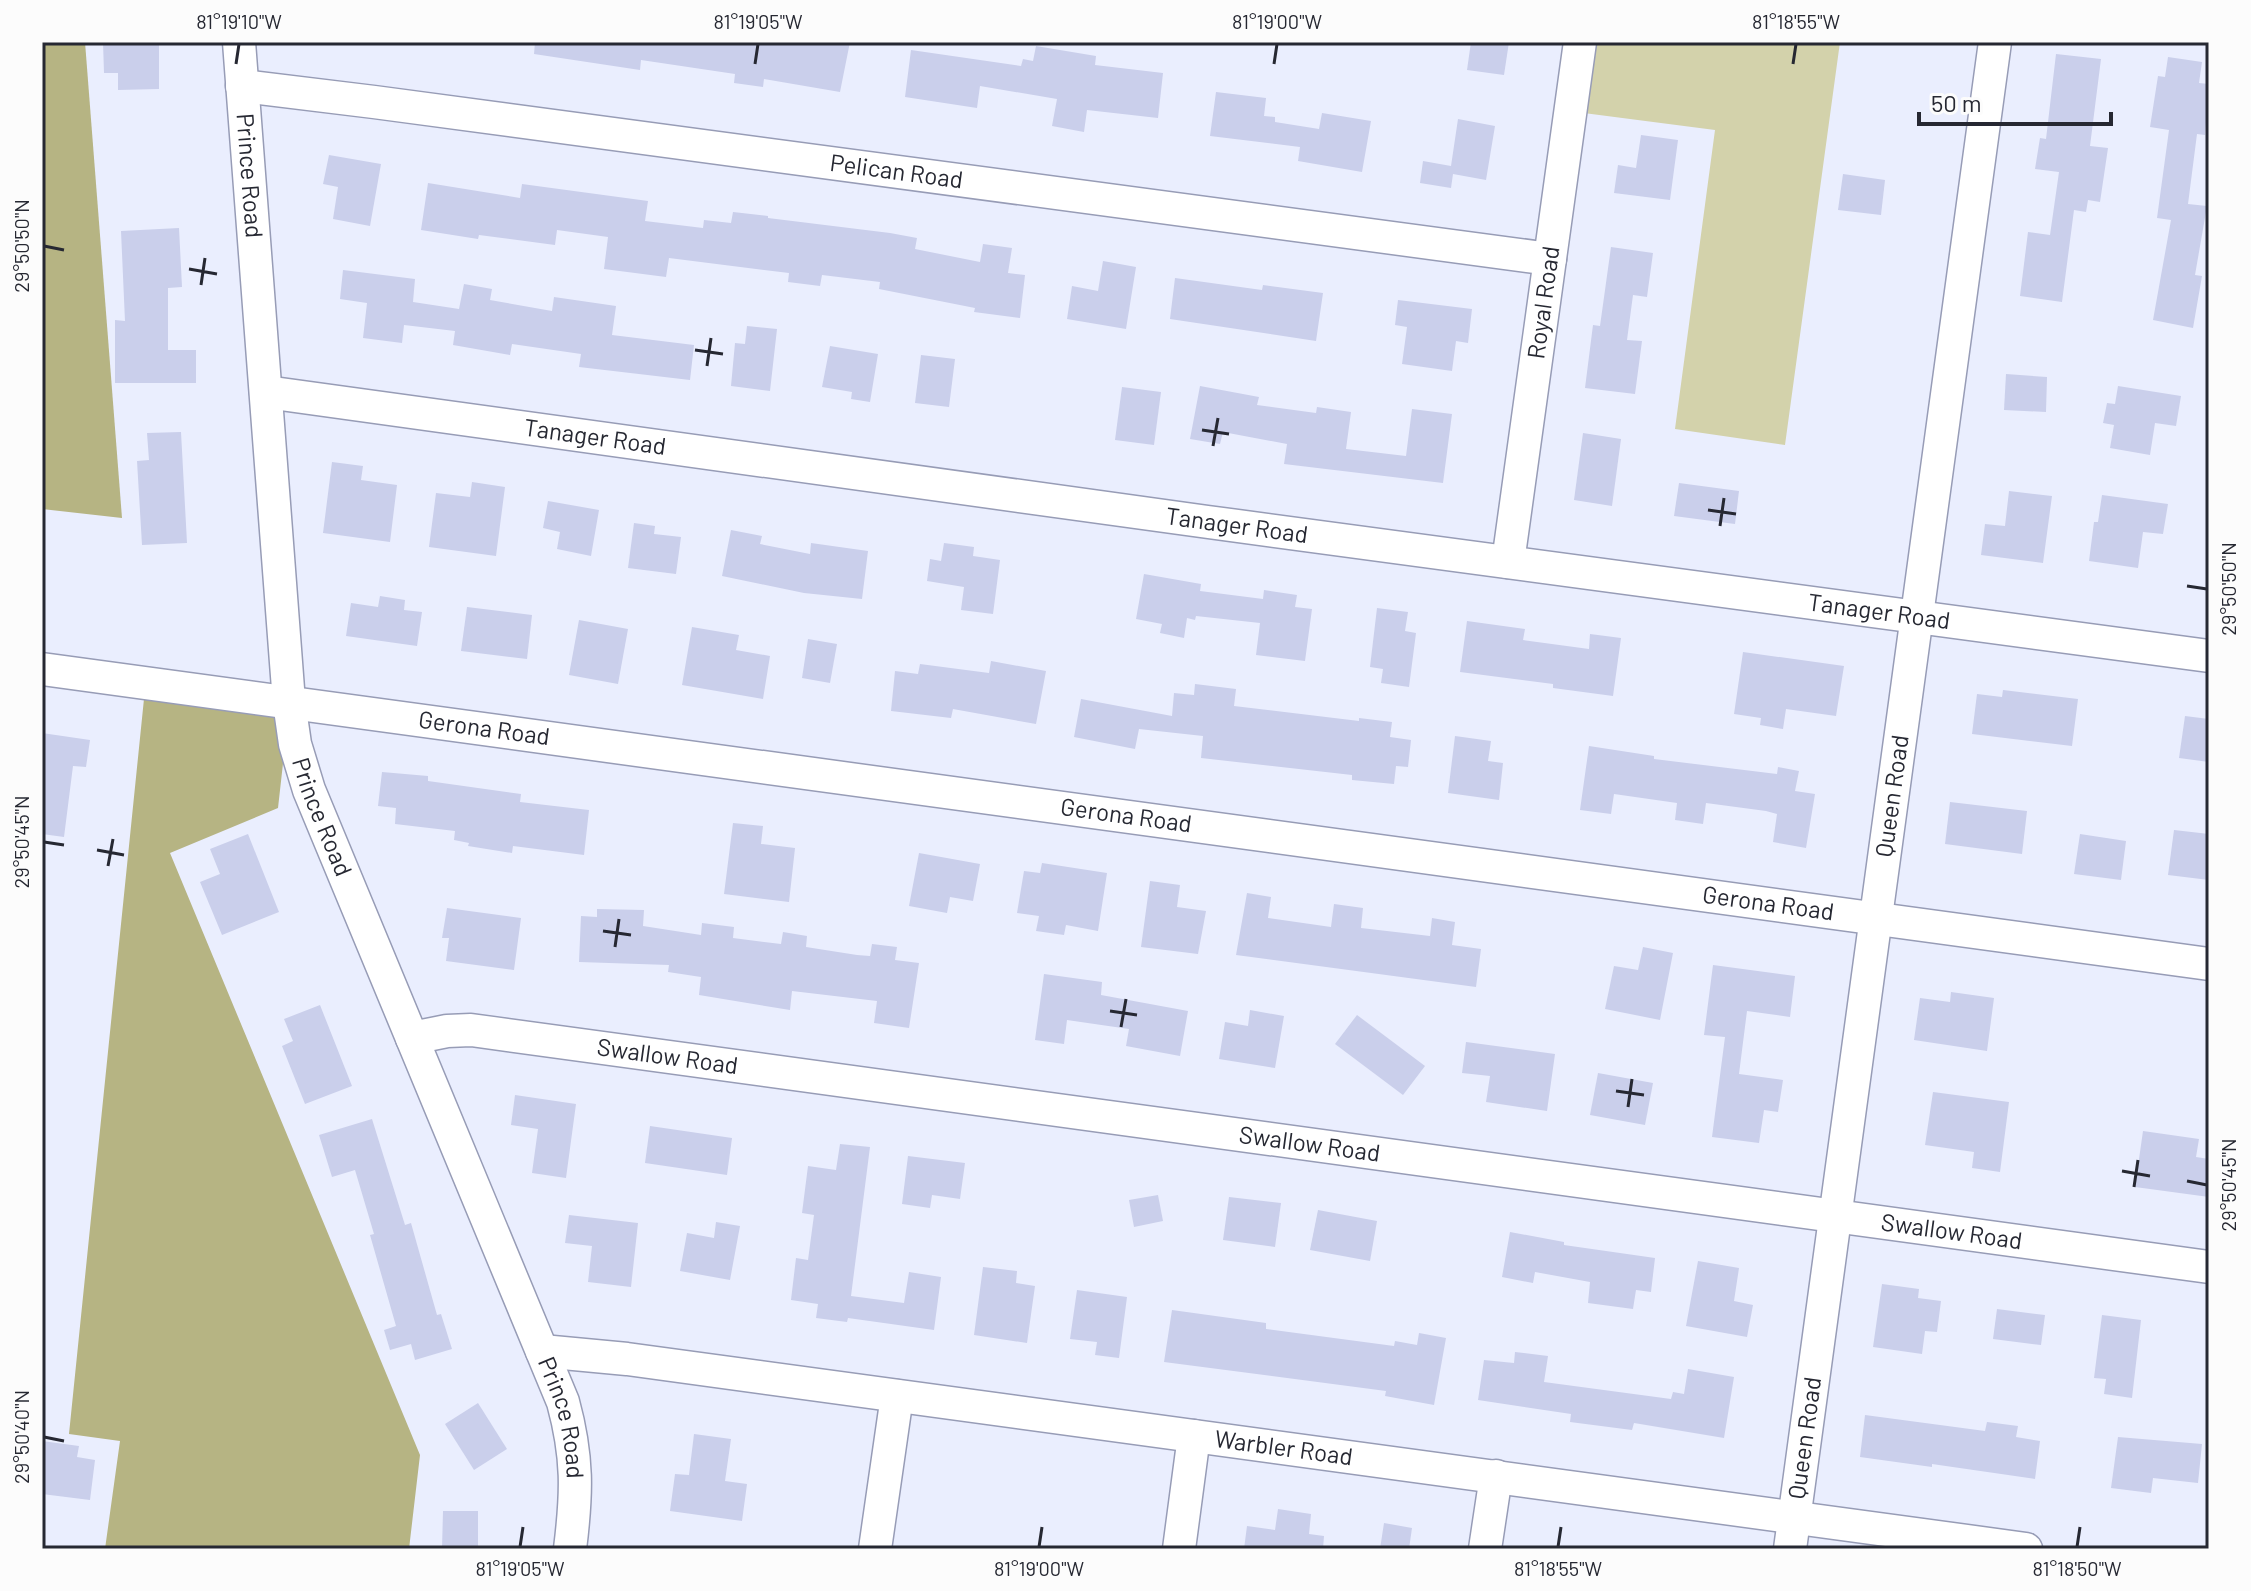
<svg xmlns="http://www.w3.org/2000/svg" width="2251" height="1591" font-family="Barlow,sans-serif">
	<rect width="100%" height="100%" fill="#eaeefe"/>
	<polygon fill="#d3d2ab" points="1582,42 1840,42 1785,445 1675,429 1715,130 1576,112"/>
	<g fill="#b6b483">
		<polygon points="42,42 85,42 122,518 42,509"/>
		<polygon points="145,689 290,701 278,808 170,853 420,1455 409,1549 105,1549 120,1441 69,1434"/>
	</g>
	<g fill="#cacfeb">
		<polygon points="103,42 159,42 159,89 118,90 118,73 104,73"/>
		<polygon points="535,42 850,42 840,92 764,79 763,87 734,83 735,74 641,60 640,70 534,54"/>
		<polygon points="1471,42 1509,42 1504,75 1467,70"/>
		<polygon points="1036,46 1096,56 1095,65 1163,73 1158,118 1087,110 1084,132 1052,126 1057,99 980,86 977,108 905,97 911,50 1021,66 1023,59 1033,61"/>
		<polygon points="2056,54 2101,59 2090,146 2108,148 2100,202 2088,200 2086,212 2074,210 2062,302 2020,296 2028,232 2050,235 2059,172 2035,169 2040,138 2046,139"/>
		<polygon points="2168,57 2202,62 2199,83 2209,84 2205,135 2197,134 2188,204 2207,206 2195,275 2202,276 2193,328 2153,320 2171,220 2157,218 2169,130 2150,127 2158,76 2165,77"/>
		<polygon points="1216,92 1266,98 1264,116 1275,117 1275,122 1319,129 1322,113 1371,121 1362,172 1298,161 1300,147 1210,136"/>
		<polygon points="1458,119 1495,126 1486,180 1453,174 1451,188 1420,183 1423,161 1451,166"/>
		<polygon points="1641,135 1678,140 1670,200 1614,193 1618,165 1636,168"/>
		<polygon points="329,155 381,164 370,226 333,219 338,187 323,184"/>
		<polygon points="1843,174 1885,180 1881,215 1838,210"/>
		<polygon points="428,183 520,198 522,184 648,201 645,221 703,228 704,220 731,223 733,212 768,216 768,218 890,233 917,238 915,249 980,262 983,244 1012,248 1008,273 1025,275 1020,318 974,312 975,308 879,289 880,282 822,275 820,286 788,282 789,273 669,258 666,277 604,269 608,237 557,230 555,245 479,235 478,239 421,230"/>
		<polygon points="179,228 182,287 168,288 168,350 196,350 196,383 115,383 115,320 125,321 121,231"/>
		<polygon points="1611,247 1653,253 1647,297 1633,295 1627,340 1642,341 1635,394 1585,388 1593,325 1600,326"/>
		<polygon points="1103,261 1136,267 1126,329 1067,319 1072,286 1098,291"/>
		<polygon points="343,270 415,279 413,302 459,309 464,284 492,289 490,300 552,311 554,297 616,306 612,335 694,345 690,380 579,367 581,354 512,344 510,355 453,345 455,331 404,325 402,343 363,338 367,303 340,299"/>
		<polygon points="1175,278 1262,290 1263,285 1323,293 1316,341 1170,319"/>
		<polygon points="1398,300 1472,309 1468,343 1456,341 1452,371 1402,364 1407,327 1395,325"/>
		<polygon points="747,326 777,329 770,391 731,386 735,343 745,344"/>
		<polygon points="830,346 878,354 870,402 851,399 852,392 822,387"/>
		<polygon points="921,355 955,359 949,407 915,403"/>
		<polygon points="2006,374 2047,377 2046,412 2004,410"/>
		<polygon points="1200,386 1259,397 1257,405 1316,413 1317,407 1351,412 1346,449 1406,456 1412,409 1452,414 1443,483 1284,464 1287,444 1223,432 1220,444 1190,439"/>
		<polygon points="2118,386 2181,396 2176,426 2155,423 2150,455 2110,448 2114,425 2103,423 2107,403 2115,404"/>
		<polygon points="1122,387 1161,392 1154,445 1115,440"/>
		<polygon points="181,432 187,543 142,545 137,461 149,460 147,433"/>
		<polygon points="1583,433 1621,439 1612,506 1574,500"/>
		<polygon points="332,462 363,466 361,480 397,485 390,542 323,533"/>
		<polygon points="472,482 505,487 496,556 429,547 436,493 470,497"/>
		<polygon points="1679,483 1739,491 1735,524 1674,516"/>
		<polygon points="2009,491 2052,496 2043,563 1981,555 1985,524 2005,526"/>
		<polygon points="2102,495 2168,504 2163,534 2143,532 2138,568 2089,561 2094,522 2098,522"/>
		<polygon points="548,501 599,510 591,556 557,549 560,532 543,528"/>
		<polygon points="634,523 655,526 654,534 681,537 676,574 628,568"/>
		<polygon points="731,530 762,536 760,544 810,554 811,543 868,551 862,599 804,593 722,576"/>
		<polygon points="944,543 974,547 973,556 1000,560 993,614 961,610 964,587 927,581 930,559 941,561"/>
		<polygon points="1144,574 1201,584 1200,591 1263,599 1264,590 1297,595 1295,607 1312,609 1305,661 1256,655 1260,623 1196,616 1195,620 1187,618 1184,638 1160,633 1162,624 1136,619"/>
		<polygon points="380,596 405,600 404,610 422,612 417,646 346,636 351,603 378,607"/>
		<polygon points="467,607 532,615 527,659 461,651"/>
		<polygon points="1377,608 1408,612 1405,631 1416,633 1409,687 1381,683 1383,669 1370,667"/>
		<polygon points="579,620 628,629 618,684 569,675"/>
		<polygon points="1467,621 1525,629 1523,640 1589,649 1590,634 1621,638 1613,696 1553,688 1553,684 1460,672"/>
		<polygon points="692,627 739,635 736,650 770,656 763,699 682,685"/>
		<polygon points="808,639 837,644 830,683 802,678"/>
		<polygon points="1743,652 1844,666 1836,716 1786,709 1783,729 1760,725 1761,718 1734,714"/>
		<polygon points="991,661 1046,671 1036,724 953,709 951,718 891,711 895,671 918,674 920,664 989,673"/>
		<polygon points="1195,684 1236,689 1234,706 1359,721 1359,718 1392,722 1390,737 1411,740 1408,767 1396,766 1394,784 1352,780 1352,775 1201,758 1203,736 1139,729 1135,749 1074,737 1081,699 1172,716 1174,693 1194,695"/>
		<polygon points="2003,690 2078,699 2072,746 1972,734 1977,694 2002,697"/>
		<polygon points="2185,716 2209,719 2209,762 2179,758"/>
		<polygon points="42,733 90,740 86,767 73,766 64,837 42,834"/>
		<polygon points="1455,736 1491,741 1488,761 1503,763 1499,800 1448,793"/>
		<polygon points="1589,746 1654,756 1654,759 1777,774 1778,767 1799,771 1795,791 1815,794 1806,848 1773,842 1777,814 1766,811 1706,803 1703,824 1675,820 1677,803 1614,794 1611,814 1580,810"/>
		<polygon points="382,772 428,776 428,781 521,794 520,802 589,810 584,855 513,846 512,853 468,846 469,843 454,840 455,831 395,824 396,808 378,806"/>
		<polygon points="1950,802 2027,811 2022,854 1945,844"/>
		<polygon points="733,823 763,826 761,844 795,848 789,902 724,894"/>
		<polygon points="2174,830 2209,834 2209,880 2168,875"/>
		<polygon points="248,834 279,912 222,935 200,882 220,874 210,849"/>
		<polygon points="2080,834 2126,841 2121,880 2074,874"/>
		<polygon points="919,853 980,864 973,901 950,897 947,913 909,906"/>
		<polygon points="1042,863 1107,873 1098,931 1066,925 1064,935 1036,931 1039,916 1017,913 1024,871 1040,873"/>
		<polygon points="1150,881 1180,885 1177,907 1206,911 1198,954 1141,947"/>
		<polygon points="1247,893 1271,897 1268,918 1331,927 1334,904 1363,908 1361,928 1430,936 1432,918 1455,922 1452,945 1481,949 1476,987 1236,955"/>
		<polygon points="447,908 521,918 514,970 446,961 449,938 442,938"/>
		<polygon points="597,909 644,910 643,926 701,935 702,923 734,927 733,938 781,944 783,932 807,936 806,947 857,955 870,956 872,944 897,947 895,960 919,963 909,1028 874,1023 877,1001 792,991 790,1010 699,995 701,977 668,972 669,965 579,962 581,916 597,917"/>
		<polygon points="1643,947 1673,953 1660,1020 1605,1009 1614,966 1638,970"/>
		<polygon points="1713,965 1795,976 1790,1017 1747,1011 1739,1074 1783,1080 1778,1112 1764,1110 1759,1143 1712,1137 1725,1037 1704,1035"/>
		<polygon points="1044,974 1102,982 1101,995 1188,1011 1180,1056 1126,1046 1129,1029 1067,1020 1064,1044 1035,1040"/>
		<polygon points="1951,992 1994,998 1987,1051 1914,1040 1920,998 1950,1002"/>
		<polygon points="320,1005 352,1086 305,1104 282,1046 293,1041 284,1019"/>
		<polygon points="1250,1010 1284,1016 1275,1068 1219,1059 1225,1022 1248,1026"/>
		<polygon points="1357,1015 1425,1066 1403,1095 1335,1044"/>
		<polygon points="1466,1042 1555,1054 1547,1111 1486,1102 1490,1076 1462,1073"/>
		<polygon points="1598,1073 1653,1083 1645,1125 1590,1115"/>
		<polygon points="1933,1092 2009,1102 2000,1172 1972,1168 1974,1152 1925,1145"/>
		<polygon points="515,1095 576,1104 566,1178 532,1173 538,1129 511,1125"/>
		<polygon points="372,1119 405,1225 411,1223 437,1315 441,1314 452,1349 415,1360 411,1344 390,1350 384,1330 396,1326 370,1235 374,1234 355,1170 332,1177 319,1135"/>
		<polygon points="650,1126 732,1138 727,1175 645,1163"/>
		<polygon points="2143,1131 2199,1139 2196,1157 2209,1159 2209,1197 2135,1187"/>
		<polygon points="840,1144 870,1147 851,1296 904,1303 909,1272 941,1277 934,1330 848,1318 847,1322 816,1318 818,1304 791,1300 796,1258 808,1260 814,1215 802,1213 808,1166 836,1170"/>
		<polygon points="908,1156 965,1163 960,1199 932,1195 930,1208 902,1204"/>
		<polygon points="1158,1195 1163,1221 1134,1227 1129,1200"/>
		<polygon points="1229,1197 1281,1203 1275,1247 1223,1240"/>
		<polygon points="1318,1210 1377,1221 1370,1261 1310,1250"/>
		<polygon points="569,1215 638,1223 631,1287 588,1282 592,1246 565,1243"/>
		<polygon points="716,1222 740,1226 730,1280 680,1271 687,1233 714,1238"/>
		<polygon points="1510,1232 1564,1242 1564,1245 1655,1258 1651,1292 1636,1290 1633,1309 1588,1303 1590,1282 1535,1272 1533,1283 1502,1277"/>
		<polygon points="1698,1261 1739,1268 1734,1301 1753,1305 1747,1337 1686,1326"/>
		<polygon points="983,1267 1017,1271 1016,1283 1035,1286 1027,1343 974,1335"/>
		<polygon points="1882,1284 1919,1289 1918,1298 1941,1301 1937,1332 1925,1331 1922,1354 1873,1347"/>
		<polygon points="1077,1290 1127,1297 1119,1358 1095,1355 1097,1342 1070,1339"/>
		<polygon points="1997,1309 2045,1315 2041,1345 1993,1339"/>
		<polygon points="1172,1310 1266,1323 1266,1329 1394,1346 1395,1341 1417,1345 1419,1333 1446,1338 1434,1405 1385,1396 1386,1391 1164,1362"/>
		<polygon points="2102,1315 2141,1320 2132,1398 2104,1394 2106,1379 2094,1378"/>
		<polygon points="1515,1352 1548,1356 1544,1382 1671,1399 1673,1392 1684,1394 1688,1369 1734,1377 1724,1438 1634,1423 1632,1430 1570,1422 1571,1414 1478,1400 1484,1360 1514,1363"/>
		<polygon points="478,1403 507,1449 474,1470 445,1424"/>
		<polygon points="1865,1415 1985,1431 1987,1422 2018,1426 2016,1437 2040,1441 2035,1479 1932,1464 1932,1467 1860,1457"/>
		<polygon points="694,1434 731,1439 725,1481 747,1484 742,1521 670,1511 675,1474 689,1475"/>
		<polygon points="2118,1437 2202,1444 2198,1483 2153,1478 2151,1493 2111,1488"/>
		<polygon points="42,1441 79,1446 77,1457 95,1460 90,1500 42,1494"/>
		<polygon points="1278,1509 1311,1514 1309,1534 1324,1536 1323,1549 1244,1549 1247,1526 1275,1530"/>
		<polygon points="443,1511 478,1511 478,1549 442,1549"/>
		<polygon points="1384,1523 1412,1528 1409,1549 1380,1549"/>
	</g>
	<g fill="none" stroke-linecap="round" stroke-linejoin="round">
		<g stroke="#979cb6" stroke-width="35">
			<g id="minor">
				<path id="s1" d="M239 42 289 702 295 744 309 790 563 1402C578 1457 577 1493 570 1549"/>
				<path id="s2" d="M242 86 374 102 1550 259"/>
				<path id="s3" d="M266 392 1208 522 2209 656"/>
				<path id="s4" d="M1508 562 1580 42"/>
				<path id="s5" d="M42 669C765 766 1487 865 2209 964"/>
				<path id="s6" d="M412 1038 447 1031 471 1030 2209 1267"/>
				<path id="s7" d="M542 1351 627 1359 2026 1549"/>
				<polyline points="875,1549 897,1396"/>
				<polyline points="1179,1549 1194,1436"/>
				<polyline points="1485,1549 1496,1476"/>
				<path id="s8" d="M1790 1549 1995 42"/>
			</g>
		</g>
		<use href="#minor" stroke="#fff" stroke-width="32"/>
	</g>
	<path fill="none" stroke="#262832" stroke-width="3" d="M236 64 239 44M755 64 758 44M1274 64 1277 44M1793 64 1796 44M44 246 64 250M189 269 217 274M201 285 205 258M695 350 723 354M707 366 711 338M1202 430 1229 434M1213 446 1218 418M1708 510 1736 514M1720 526 1724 498M2187 586 2207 589M44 842 64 845M97 850 124 855M108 866 113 839M603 931 631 935M615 947 619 919M1110 1011 1137 1015M1121 1027 1126 999M1616 1091 1644 1095M1628 1107 1632 1079M2122 1171 2150 1176M2187 1181 2207 1185M2134 1187 2138 1160M44 1437 64 1441M520 1547 523 1527M1039 1547 1042 1527M1558 1547 1561 1527M2077 1547 2080 1527"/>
	<g text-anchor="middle" stroke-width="7" stroke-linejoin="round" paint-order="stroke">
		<g font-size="24" fill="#262832" stroke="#fcfcfc">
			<text dy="8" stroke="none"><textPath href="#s2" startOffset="660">Pelican Road</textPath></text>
			<text dy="8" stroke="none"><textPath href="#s1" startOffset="134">Prince Road</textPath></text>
			<text dy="8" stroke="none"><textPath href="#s4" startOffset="262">Royal Road</textPath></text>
			<text dy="8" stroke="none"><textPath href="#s3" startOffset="332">Tanager Road</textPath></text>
			<text dy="8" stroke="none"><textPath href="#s3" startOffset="980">Tanager Road</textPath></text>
			<text dy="8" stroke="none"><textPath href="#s3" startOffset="1628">Tanager Road</textPath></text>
			<text dy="8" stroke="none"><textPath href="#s5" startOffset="446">Gerona Road</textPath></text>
			<text dy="8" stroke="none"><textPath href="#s8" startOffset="760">Queen Road</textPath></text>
			<text dy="8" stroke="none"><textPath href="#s5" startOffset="1094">Gerona Road</textPath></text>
			<text dy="8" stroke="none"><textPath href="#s1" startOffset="782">Prince Road</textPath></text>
			<text dy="8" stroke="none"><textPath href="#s5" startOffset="1742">Gerona Road</textPath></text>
			<text dy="8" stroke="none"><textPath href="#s6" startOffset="258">Swallow Road</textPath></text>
			<text dy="8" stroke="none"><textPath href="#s6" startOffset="906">Swallow Road</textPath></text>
			<text dy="8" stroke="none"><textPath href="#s6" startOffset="1554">Swallow Road</textPath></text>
			<text dy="8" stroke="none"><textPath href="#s1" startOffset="1430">Prince Road</textPath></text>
			<text dy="8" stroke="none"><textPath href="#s8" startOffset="112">Queen Road</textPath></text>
			<text dy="8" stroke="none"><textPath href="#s7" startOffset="748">Warbler Road</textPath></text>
		</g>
	</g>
	<rect width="2251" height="1591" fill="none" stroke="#fcfcfc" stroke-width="88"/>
	<path d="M1919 112v12h192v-12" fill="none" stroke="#262832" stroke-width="4"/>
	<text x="1931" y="112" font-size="24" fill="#262832" stroke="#fcfcfc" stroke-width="6" paint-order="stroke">50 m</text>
	<rect x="44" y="44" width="2163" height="1503" fill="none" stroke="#262832" stroke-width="3"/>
	<g font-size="20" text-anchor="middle" fill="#262832">
		<text x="239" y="29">81°19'10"W</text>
		<text x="758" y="29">81°19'05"W</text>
		<text x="1277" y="29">81°19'00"W</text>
		<text x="1796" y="29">81°18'55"W</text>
		<text transform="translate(22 246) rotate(-90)" y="7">29°50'50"N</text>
		<text transform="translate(2229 589) rotate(-90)" y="7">29°50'50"N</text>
		<text transform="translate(22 842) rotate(-90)" y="7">29°50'45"N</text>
		<text transform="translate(2229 1185) rotate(-90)" y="7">29°50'45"N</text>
		<text transform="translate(22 1437) rotate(-90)" y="7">29°50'40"N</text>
		<text x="520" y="1576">81°19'05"W</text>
		<text x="1039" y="1576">81°19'00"W</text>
		<text x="1558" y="1576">81°18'55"W</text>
		<text x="2077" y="1576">81°18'50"W</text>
	</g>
</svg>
